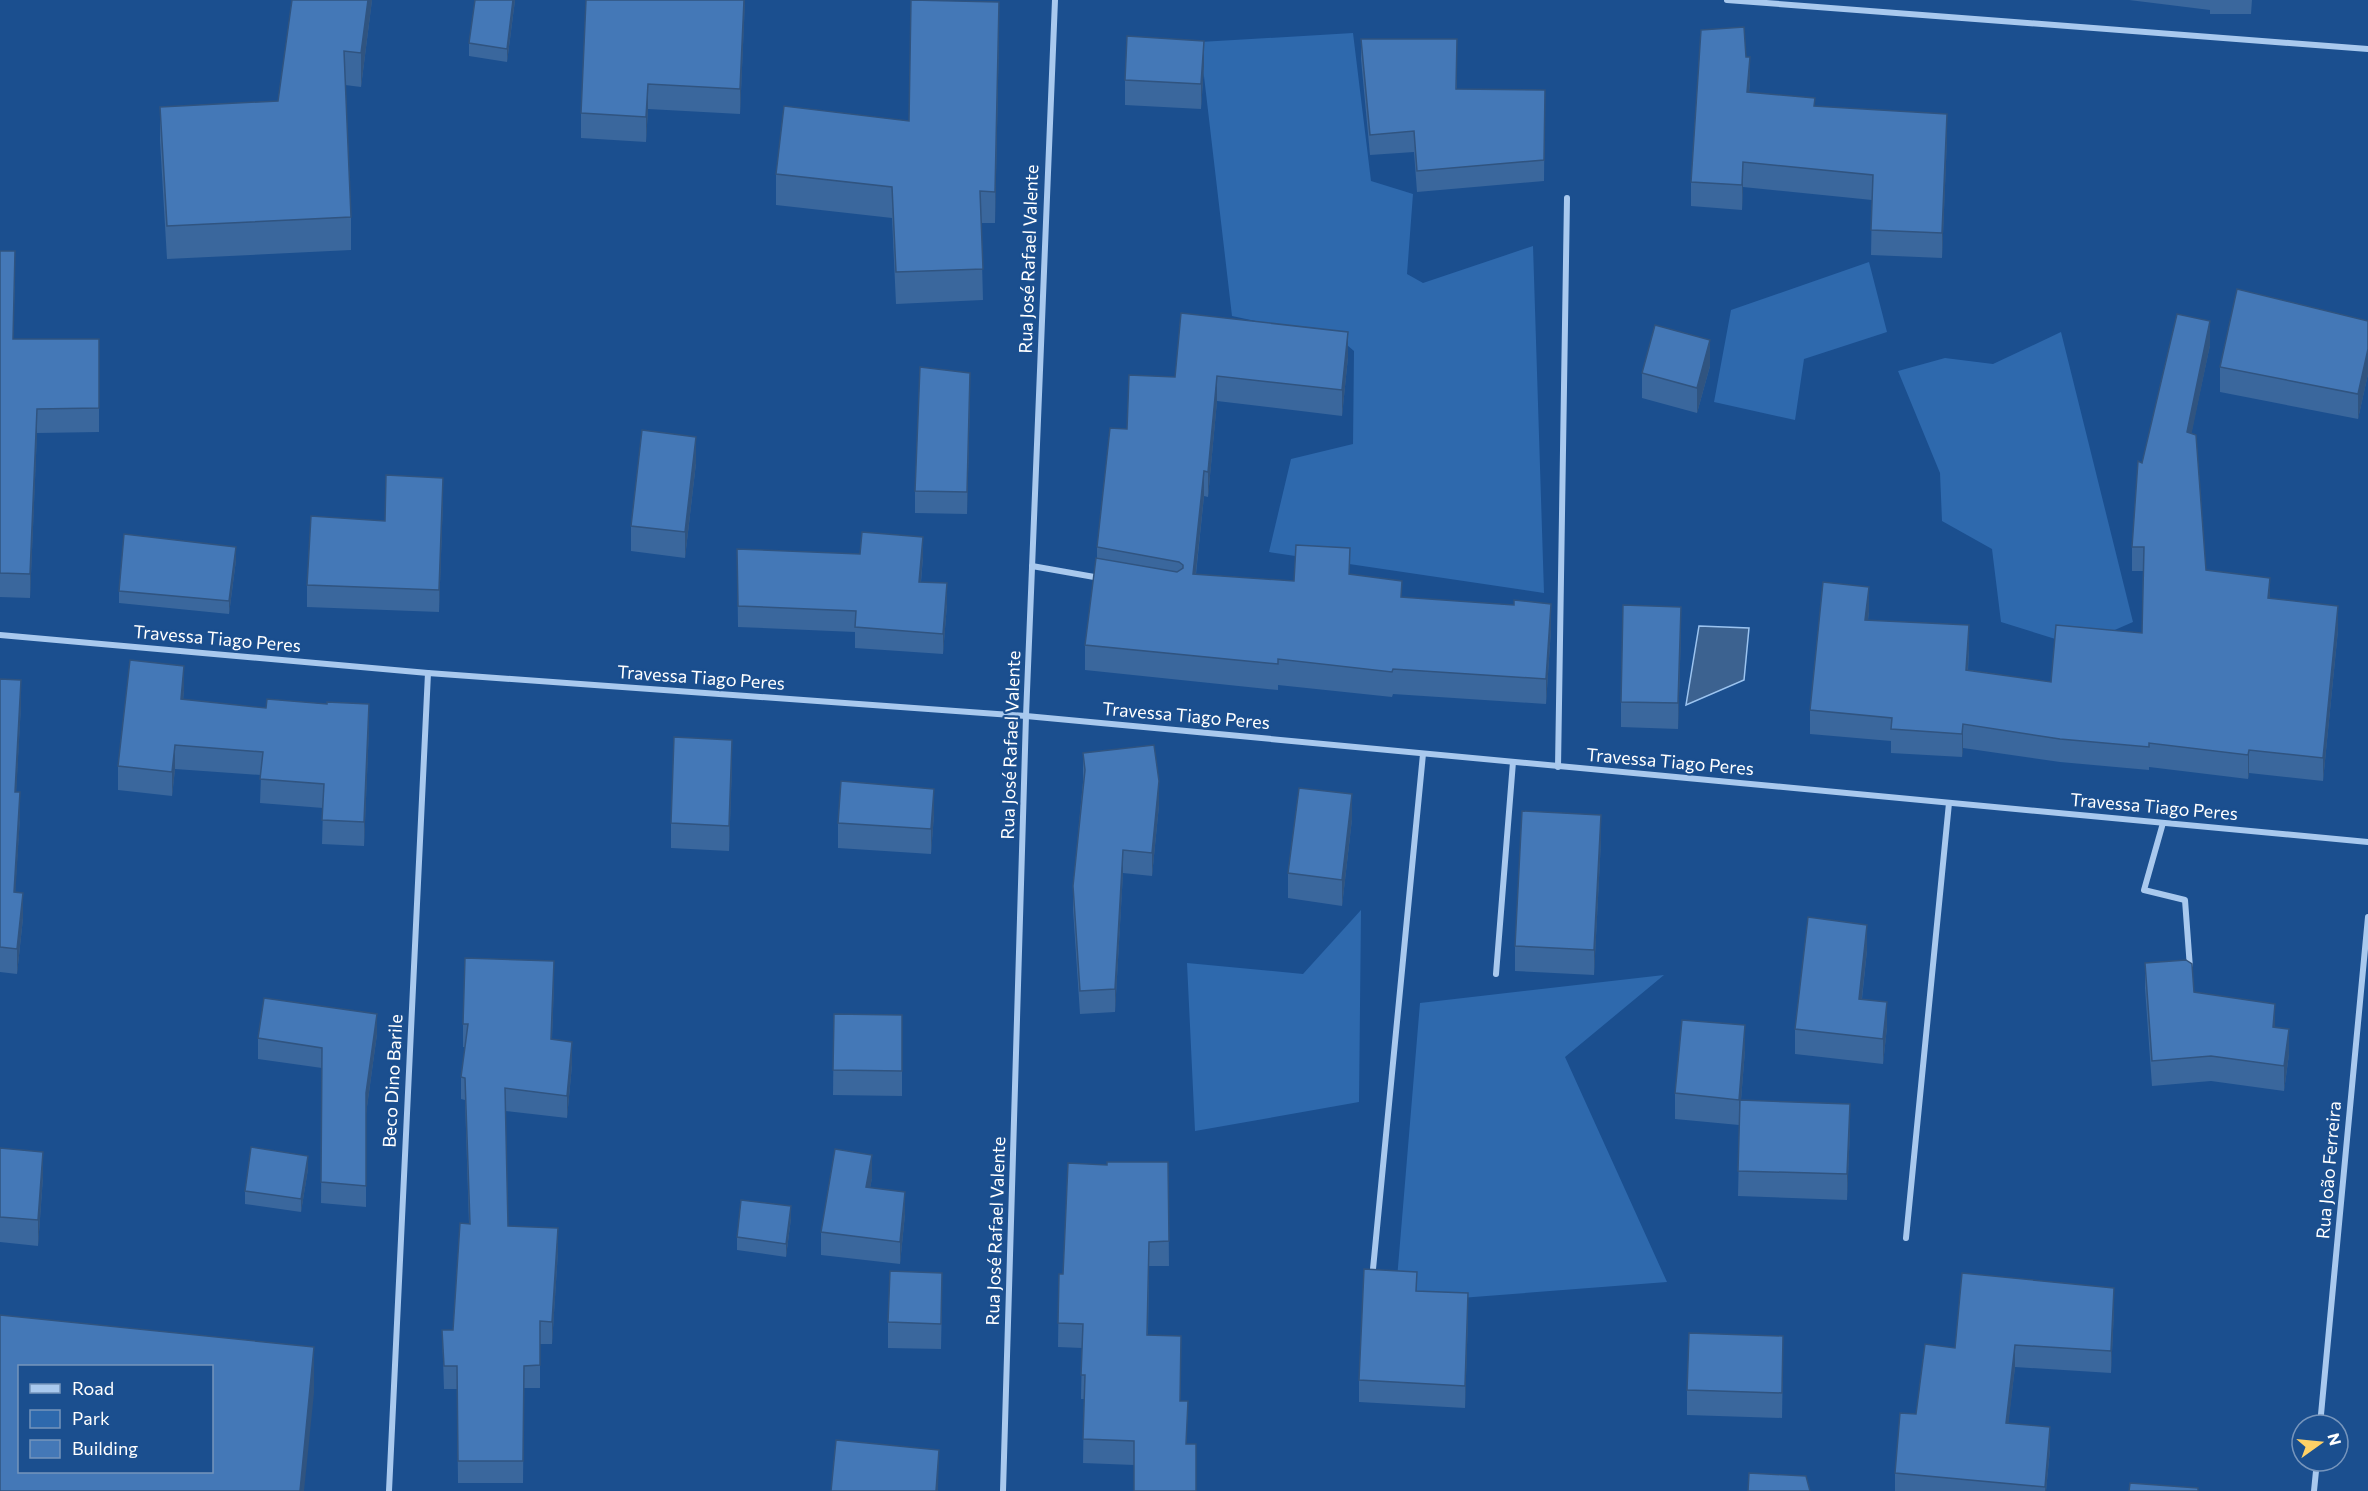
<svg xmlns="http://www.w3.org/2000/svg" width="2368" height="1491" font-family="Commissioner,sans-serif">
	<rect width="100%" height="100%" fill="#1b4f8f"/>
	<g fill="#2e69ad">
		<polygon points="1353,33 1371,181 1413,194 1407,274 1423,283 1533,246 1544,593 1269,552 1291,459 1353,444 1354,351 1340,339 1232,316 1200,42"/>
		<polygon points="1869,262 1887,332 1804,359 1795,420 1714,402 1731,310"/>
		<polygon points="2061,332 2133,622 2078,646 2001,622 1992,549 1942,521 1940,473 1898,371 1945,358 1993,364"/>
		<polygon points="1361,910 1359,1102 1195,1131 1187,963 1303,974"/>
		<polygon points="1664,975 1565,1057 1667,1282 1395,1303 1420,1003"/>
	</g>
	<polygon fill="#3c6290" stroke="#9cc4f0" stroke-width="1.5" points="1699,626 1749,628 1744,680 1686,705"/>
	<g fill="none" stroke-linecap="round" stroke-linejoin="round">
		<g stroke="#a9c9ee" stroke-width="6">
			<polyline points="1727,0 2368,49"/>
			<polyline points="1032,566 1100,578"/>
			<polyline points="0,635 428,673 1026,716 2368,842"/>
			<polyline points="1558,767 1567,198"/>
			<polyline points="2163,823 2144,890 2185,900 2190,968"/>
			<polyline points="1496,974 1513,762"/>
			<polyline points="1906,1238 1949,803"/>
			<polyline points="1373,1269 1423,754"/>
			<polyline points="2320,1425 2368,917"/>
			<polyline points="389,1491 428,673"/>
			<polyline points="1003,1491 1026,716 1055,0"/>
			<polyline points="2314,1491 2317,1461"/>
		</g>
	</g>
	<g fill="#3a679d">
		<polygon points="292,0 372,0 361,87 345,85 351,217 351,250 167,259 160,141 160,107 278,101"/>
		<polygon points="475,0 515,0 507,62 469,56 469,43"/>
		<polygon points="745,0 740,114 648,109 646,142 581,138 581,113"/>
		<polygon points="2129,0 2252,0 2251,14 2210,14 2210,10"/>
		<polygon points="999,34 995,223 981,223 983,300 896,304 892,218 776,205 776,174 909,121"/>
		<polygon points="1361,39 1457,60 1457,89 1545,90 1544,181 1417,192 1414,152 1370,155 1361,59"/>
		<polygon points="1204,66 1201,109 1125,105 1125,80"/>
		<polygon points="1750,81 1749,93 1815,106 1947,138 1942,258 1871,255 1872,200 1743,187 1742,210 1691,206 1691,182"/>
		<polygon points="0,251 15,275 13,339 99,339 99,432 37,433 30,598 0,597"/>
		<polygon points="2368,321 2368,374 2358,419 2220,392 2220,367"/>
		<polygon points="2210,345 2191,434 2206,570 2338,630 2323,781 2249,773 2248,779 2149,767 2149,770 2060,762 1963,748 1962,757 1891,753 1891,741 1810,734 1810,710 1869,611 1868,620 1969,649 1968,670 2051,682 2142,633 2143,571 2132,571 2132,547 2142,463"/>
		<polygon points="1348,357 1342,416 1217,401 1208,497 1204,496 1196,574 1294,581 1350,574 1402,597 1551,629 1546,704 1393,694 1392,697 1278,685 1278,690 1085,670 1085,645 1097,558 1097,547 1127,429 1175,377"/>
		<polygon points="1710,366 1697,413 1642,398 1642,373"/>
		<polygon points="970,395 967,514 915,513 915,491"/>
		<polygon points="696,463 685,558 631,551 631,526"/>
		<polygon points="443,499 439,612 307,607 307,585 385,521"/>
		<polygon points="737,549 923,557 921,582 947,604 943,654 855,648 855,632 738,627"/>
		<polygon points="236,560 229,614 119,603 119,591"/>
		<polygon points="1681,632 1678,729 1621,727 1621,702"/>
		<polygon points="0,679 21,705 16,792 20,817 15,892 23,918 17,974 0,972"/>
		<polygon points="184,690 183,700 369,728 364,846 322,844 323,808 260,803 261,775 175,769 172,796 118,790 118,766"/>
		<polygon points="1083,753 1159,805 1152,876 1123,873 1115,1012 1080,1014 1073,909 1073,886 1083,782"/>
		<polygon points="732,765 729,851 671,848 671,823"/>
		<polygon points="934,814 931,854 838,848 838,823"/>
		<polygon points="1352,819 1342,906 1288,898 1288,873"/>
		<polygon points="1601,840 1594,975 1515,971 1515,946"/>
		<polygon points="1867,950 1862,999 1887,1027 1883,1064 1795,1054 1795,1029"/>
		<polygon points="2145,963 2194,992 2275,1027 2289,1054 2284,1091 2211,1081 2152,1086 2145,988"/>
		<polygon points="554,984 552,1039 572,1065 567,1118 505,1111 508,1226 558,1251 552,1344 540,1344 540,1388 524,1388 523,1483 458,1483 457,1389 444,1389 442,1330 453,1330 469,1224 465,1100 461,1099 461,1077 465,1047 463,1047 463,1024"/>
		<polygon points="834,1014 902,1015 902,1096 833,1095"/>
		<polygon points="377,1034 366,1114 366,1207 321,1203 322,1068 258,1059 258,1038"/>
		<polygon points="1745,1050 1741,1100 1850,1129 1847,1200 1738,1196 1740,1107 1739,1125 1675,1119 1675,1093"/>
		<polygon points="0,1148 43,1177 38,1246 0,1242"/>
		<polygon points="1168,1162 1169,1266 1149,1266 1148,1335 1181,1361 1180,1401 1134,1465 1083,1463 1084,1399 1081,1399 1082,1348 1058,1347 1059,1274 1063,1274 1107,1165"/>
		<polygon points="308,1169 301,1212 245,1204 245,1191"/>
		<polygon points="872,1178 870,1188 905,1214 900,1264 821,1255 821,1232"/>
		<polygon points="791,1218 786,1257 737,1250 737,1237"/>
		<polygon points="1417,1291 1468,1314 1465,1408 1359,1402 1359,1380"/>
		<polygon points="942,1298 941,1349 888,1348 888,1322"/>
		<polygon points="2114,1310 2111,1373 2015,1367 2008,1423 2050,1449 2046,1491 1895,1491 1895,1473 1916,1414 1955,1348"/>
		<polygon points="1783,1361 1782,1418 1687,1415 1687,1390"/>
	</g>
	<g fill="#305480">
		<polygon points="368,0 372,0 361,87 361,53"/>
		<polygon points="513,0 515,0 507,62 507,49"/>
		<polygon points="744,0 745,0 740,114 740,89"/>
		<polygon points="999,2 999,34 995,223 995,192"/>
		<polygon points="1204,41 1204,66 1201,109 1201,84"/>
		<polygon points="1750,57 1750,81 1747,117 1747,92"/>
		<polygon points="648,84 648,109 646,142 646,117"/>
		<polygon points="1947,114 1947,138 1942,258 1942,233"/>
		<polygon points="1743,162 1743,187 1742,210 1742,185"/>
		<polygon points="2210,321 2210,345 2187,456 2187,432"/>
		<polygon points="1348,332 1348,357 1342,416 1342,390"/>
		<polygon points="1710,340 1710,366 1697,413 1697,388"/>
		<polygon points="2368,349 2368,374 2358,419 2358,394"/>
		<polygon points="970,373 970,395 967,514 967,492"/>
		<polygon points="1217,376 1217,401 1208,497 1208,472"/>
		<polygon points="37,409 37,433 30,598 30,574"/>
		<polygon points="696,437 696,463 685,558 685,532"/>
		<polygon points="1204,471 1204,496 1193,599 1193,574"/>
		<polygon points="443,478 443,499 439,612 439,590"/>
		<polygon points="923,537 923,557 919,602 919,582"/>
		<polygon points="236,547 236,560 229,614 229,601"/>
		<polygon points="2270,578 2270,602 2268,598"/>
		<polygon points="947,583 947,604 943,654 943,634"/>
		<polygon points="1869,587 1869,611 1865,644 1865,620"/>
		<polygon points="1551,604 1551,629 1546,704 1546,679"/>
		<polygon points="2338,606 2338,630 2323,781 2323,758"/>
		<polygon points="1681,607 1681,632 1678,729 1678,703"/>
		<polygon points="1969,625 1969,649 1966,694 1966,670"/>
		<polygon points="184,666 184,690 181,723 181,699"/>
		<polygon points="21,680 21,705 15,817 15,792"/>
		<polygon points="369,704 369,728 364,846 364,822"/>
		<polygon points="1963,724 1963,748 1962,757 1962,734"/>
		<polygon points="732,740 732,765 729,851 729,826"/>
		<polygon points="175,745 175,769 172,796 172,772"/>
		<polygon points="2249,750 2249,773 2248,779 2248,755"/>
		<polygon points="1159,781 1159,805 1152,876 1152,853"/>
		<polygon points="934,789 934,814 931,854 931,829"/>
		<polygon points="20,792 20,817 14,918 14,892"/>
		<polygon points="1352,794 1352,819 1342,906 1342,880"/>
		<polygon points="1601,815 1601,840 1594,975 1594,950"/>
		<polygon points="1123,850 1123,873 1115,1012 1115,989"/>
		<polygon points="23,893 23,918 17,974 17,949"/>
		<polygon points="1867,925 1867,950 1859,1024 1859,999"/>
		<polygon points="554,961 554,984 551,1061 551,1039"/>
		<polygon points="1887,1002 1887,1027 1883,1064 1883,1039"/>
		<polygon points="2275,1004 2275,1029 2273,1027"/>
		<polygon points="377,1014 377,1034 366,1114 366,1207 366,1093"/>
		<polygon points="1745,1025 1745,1050 1739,1125 1739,1100"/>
		<polygon points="2289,1029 2289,1054 2284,1091 2284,1066"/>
		<polygon points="572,1042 572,1065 567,1118 567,1096"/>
		<polygon points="1850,1104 1850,1129 1847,1200 1847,1174"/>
		<polygon points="43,1152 43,1177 38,1246 38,1220"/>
		<polygon points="872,1155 872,1178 866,1209 866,1187"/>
		<polygon points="308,1156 308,1169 301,1212 301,1199"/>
		<polygon points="905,1192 905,1214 900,1264 900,1242"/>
		<polygon points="791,1206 791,1218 786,1257 786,1244"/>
		<polygon points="558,1228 558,1251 552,1344 552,1322"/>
		<polygon points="2114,1288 2114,1310 2111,1373 2111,1351"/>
		<polygon points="1468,1293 1468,1314 1465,1408 1465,1386"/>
		<polygon points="2015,1345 2015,1367 2006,1445 2006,1423"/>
		<polygon points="314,1347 314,1393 304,1491 300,1491"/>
		<polygon points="2050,1427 2050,1449 2046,1491 2045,1491"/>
		<polygon points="939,1450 938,1491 936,1491"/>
	</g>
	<g fill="#4478b7" stroke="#305480" stroke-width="1.5" fill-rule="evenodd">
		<polygon points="292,0 368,0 361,53 344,51 351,217 167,226 160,107 278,101"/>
		<polygon points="475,0 513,0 507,49 469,43"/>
		<polygon points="586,0 744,0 740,89 648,84 646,117 581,113"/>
		<polygon points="911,0 999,2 995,192 980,191 983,269 896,272 892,187 776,174 784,106 909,121"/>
		<polygon points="1744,27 1746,57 1750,57 1747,92 1815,98 1814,106 1947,114 1942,233 1871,230 1873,175 1743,162 1742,185 1691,182 1701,30"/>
		<polygon points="1127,36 1204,41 1201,84 1125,80"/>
		<polygon points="1361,39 1457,39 1456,89 1545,90 1544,160 1417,171 1414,131 1370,135"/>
		<polygon points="0,251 15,251 13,339 99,339 99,408 37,409 30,574 0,573"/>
		<polygon points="2237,289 2368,321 2368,349 2358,394 2220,367"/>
		<polygon points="1181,313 1348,332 1342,390 1217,376 1208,472 1204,471 1193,574 1294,581 1296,545 1350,548 1349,574 1402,581 1401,597 1514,605 1514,600 1551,604 1546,679 1393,669 1392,672 1278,659 1278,664 1085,645 1096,558 1177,572 1183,568 1183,565 1179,562 1097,547 1110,428 1127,429 1129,375 1175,377"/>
		<polygon points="2177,314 2210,321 2187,432 2196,435 2206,570 2270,578 2268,598 2338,606 2323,758 2249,750 2248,755 2149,743 2149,747 2060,739 1963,724 1962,734 1891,729 1892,718 1810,710 1823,582 1869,587 1865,620 1969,625 1966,670 2051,682 2056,625 2142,633 2144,547 2132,547 2138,461 2142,463"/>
		<polygon points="1655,325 1710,340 1697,388 1642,373"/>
		<polygon points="920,367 970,373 967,492 915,491"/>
		<polygon points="642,430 696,437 685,532 631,526"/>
		<polygon points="386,475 443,478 439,590 307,585 311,516 385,521"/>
		<polygon points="862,532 923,537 919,582 947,583 943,634 855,627 856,611 738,606 737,549 860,554"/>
		<polygon points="124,534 236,547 229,601 119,591"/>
		<polygon points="1623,605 1681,607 1678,703 1621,702"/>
		<polygon points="130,660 184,666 181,699 266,708 267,699 327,704 327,702 369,704 364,822 322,820 324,784 260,779 263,752 175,745 172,772 118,766"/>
		<polygon points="0,679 21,680 15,792 20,792 14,892 23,893 17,949 0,947"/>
		<polygon points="674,737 732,740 729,826 671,823"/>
		<polygon points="1154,745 1159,781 1152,853 1123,850 1115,989 1080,991 1073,886 1085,770 1083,753"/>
		<polygon points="841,781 934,789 931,829 838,823"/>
		<polygon points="1299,788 1352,794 1342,880 1288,873"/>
		<polygon points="1522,811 1601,815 1594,950 1515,946"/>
		<polygon points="1808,917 1867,925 1859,999 1887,1002 1883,1039 1795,1029"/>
		<polygon points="465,958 554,961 551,1039 572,1042 567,1096 505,1088 508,1226 558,1228 552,1322 540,1321 540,1365 524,1366 523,1461 458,1461 457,1366 444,1366 442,1330 453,1330 460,1223 470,1224 465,1078 461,1077 468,1024 463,1024"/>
		<polygon points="2186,960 2192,964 2194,992 2275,1004 2273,1027 2289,1029 2284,1066 2211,1056 2152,1061 2145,963"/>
		<polygon points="264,998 377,1014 366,1093 366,1186 321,1182 322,1048 258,1038"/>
		<polygon points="834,1014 902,1015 902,1071 833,1070"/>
		<polygon points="1682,1020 1745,1025 1739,1100 1675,1093"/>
		<polygon points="1740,1100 1850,1104 1847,1174 1738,1171"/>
		<polygon points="251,1147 308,1156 301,1199 245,1191"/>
		<polygon points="0,1148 43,1152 38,1220 0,1217"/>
		<polygon points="835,1149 872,1155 866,1187 905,1192 900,1242 821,1232"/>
		<polygon points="1107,1162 1168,1162 1169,1241 1149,1242 1147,1335 1181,1336 1180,1401 1188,1401 1186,1444 1196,1444 1196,1491 1134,1491 1134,1441 1083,1439 1085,1375 1081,1375 1083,1324 1058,1323 1059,1274 1063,1274 1068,1163 1107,1165"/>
		<polygon points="741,1200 791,1206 786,1244 737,1237"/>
		<polygon points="1364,1269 1417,1272 1416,1291 1468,1293 1465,1386 1359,1380"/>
		<polygon points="890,1271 942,1273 941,1324 888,1322"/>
		<polygon points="1962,1273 2114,1288 2111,1351 2015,1345 2006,1423 2050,1427 2045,1487 1895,1473 1900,1413 1916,1414 1925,1344 1955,1348"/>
		<path d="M0 1315 314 1347 300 1491H0ZM20 1366H212V1472H20Z"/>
		<polygon points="1689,1333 1783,1336 1782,1393 1687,1390"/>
		<polygon points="836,1440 939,1450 936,1491 831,1491"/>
		<polygon points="1749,1473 1806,1476 1810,1491 1748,1491"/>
		<polygon points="2130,1483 2198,1488 2198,1491 2129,1491"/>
	</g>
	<g text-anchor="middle" stroke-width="4.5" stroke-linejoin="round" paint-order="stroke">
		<g font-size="18" fill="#fff" stroke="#1b4f8f">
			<text transform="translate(1029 259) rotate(-88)" y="6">Rua José Rafael Valente</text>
			<text transform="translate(217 639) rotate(5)" y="6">Travessa Tiago Peres</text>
			<text transform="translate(701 678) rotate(4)" y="6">Travessa Tiago Peres</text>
			<text transform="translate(1186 716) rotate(5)" y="6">Travessa Tiago Peres</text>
			<text transform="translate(1011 745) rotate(-88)" y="6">Rua José Rafael Valente</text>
			<text transform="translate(1670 762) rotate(5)" y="6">Travessa Tiago Peres</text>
			<text transform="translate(2154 807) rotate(5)" y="6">Travessa Tiago Peres</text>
			<text transform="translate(393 1081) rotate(-87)" y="6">Beco Dino Barile</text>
			<text transform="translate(2329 1170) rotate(-85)" y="6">Rua João Ferreira</text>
			<text transform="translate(996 1231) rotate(-88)" y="6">Rua José Rafael Valente</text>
		</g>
	</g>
	<rect x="18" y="1365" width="195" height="108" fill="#1b4f8f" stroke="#7695bc" stroke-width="1.5"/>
	<rect x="30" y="1384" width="30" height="9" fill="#a9c9ee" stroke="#7695bc" stroke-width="1.5"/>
	<text x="72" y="1395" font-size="18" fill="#ffffff">Road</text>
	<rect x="30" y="1410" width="30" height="18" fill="#2e69ad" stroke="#7695bc" stroke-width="1.5"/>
	<text x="72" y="1425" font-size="18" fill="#ffffff">Park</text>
	<rect x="30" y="1440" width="30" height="18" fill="#4478b7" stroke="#7695bc" stroke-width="1.5"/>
	<text x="72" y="1455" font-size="18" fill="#ffffff">Building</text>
	<g transform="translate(2320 1443) rotate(75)"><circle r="28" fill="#1b4f8f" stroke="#7695bc" stroke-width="1.5"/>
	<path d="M0-4.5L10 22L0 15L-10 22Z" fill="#ffd166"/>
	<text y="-9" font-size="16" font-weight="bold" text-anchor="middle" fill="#ffffff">N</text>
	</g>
</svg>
